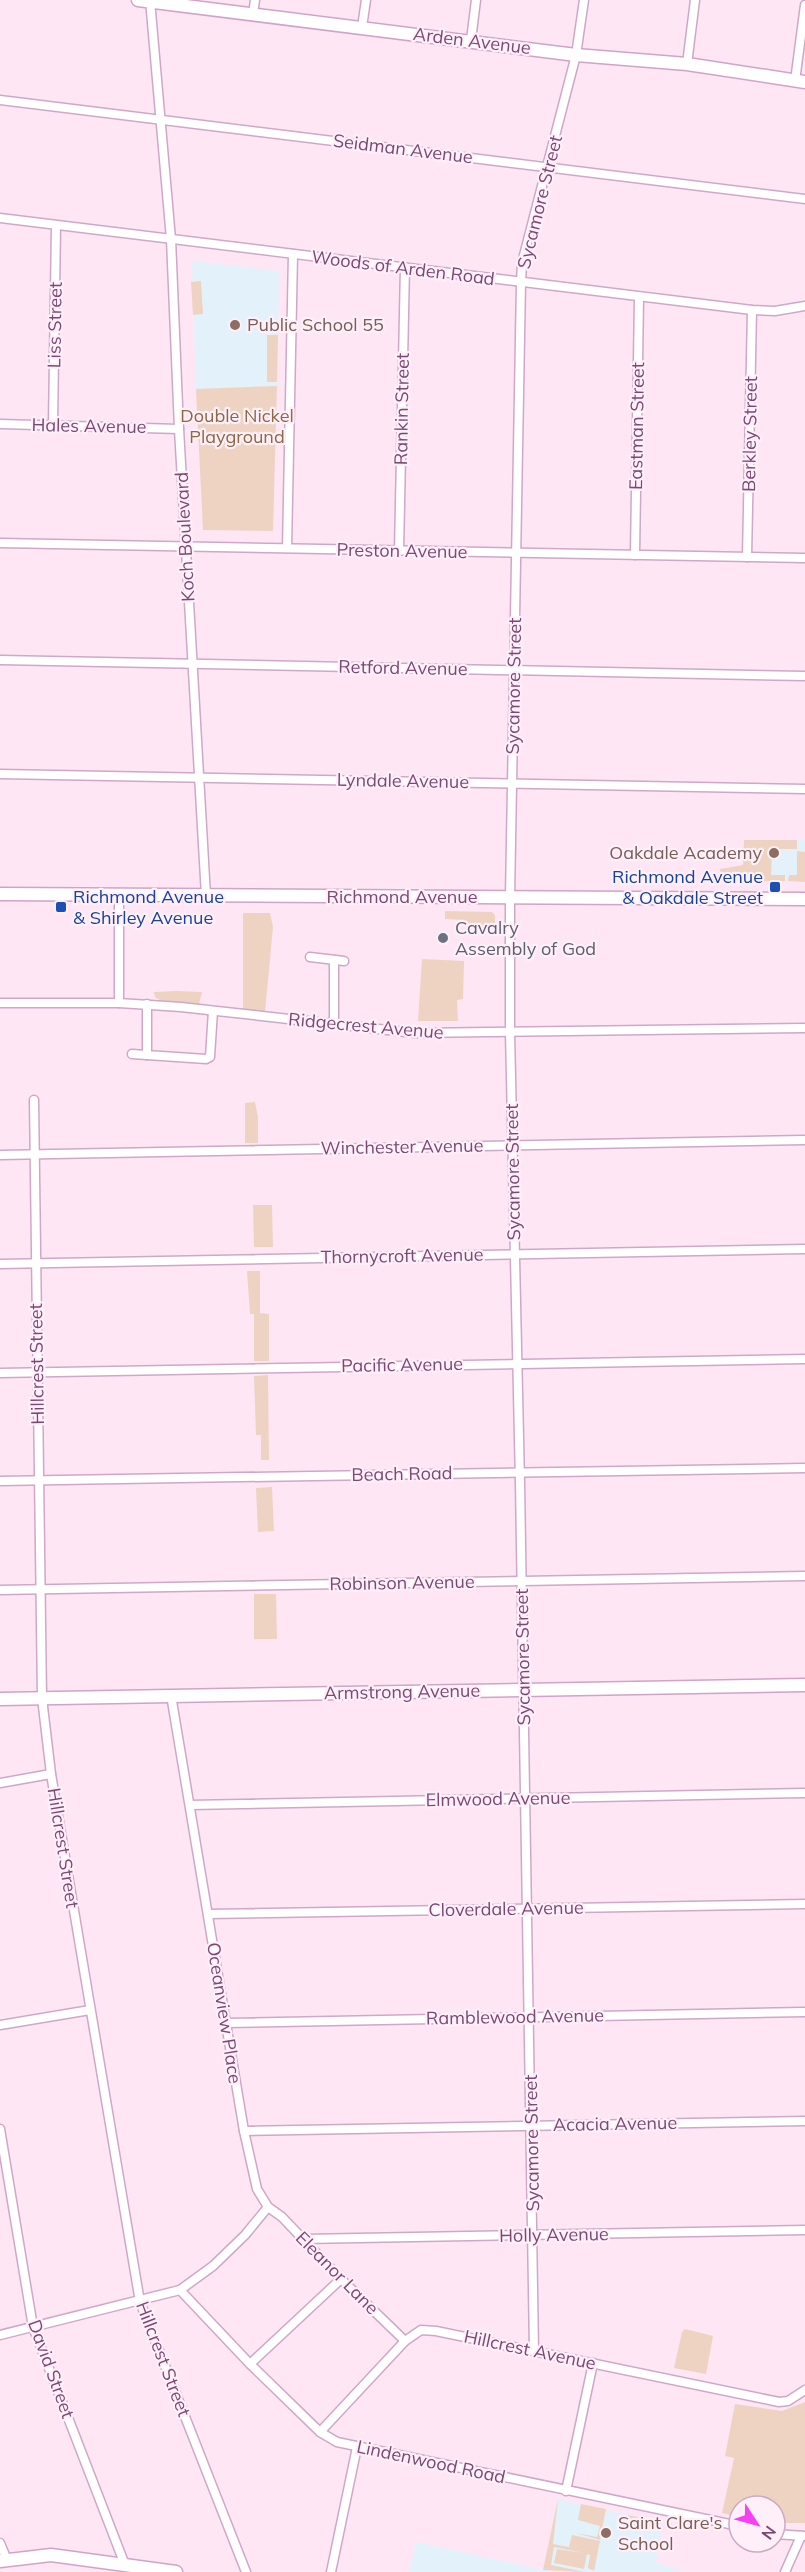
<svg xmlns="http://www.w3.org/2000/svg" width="805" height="2572" font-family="Mulish,sans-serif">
	<rect width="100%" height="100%" fill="#fee6f5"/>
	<g fill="#e3f1fb">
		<polygon points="192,261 279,271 277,386 196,389"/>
		<polygon points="744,840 805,840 805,882 720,881 720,869 743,865"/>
		<polygon points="558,2499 663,2523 656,2562 684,2572 409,2572 416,2542 543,2570"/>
	</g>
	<g fill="#eed3c3">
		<polygon points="201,281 203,314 193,315 191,282"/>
		<polygon points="267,335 278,335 277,382 267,382"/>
		<polygon points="277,386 273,531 203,530 196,389"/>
		<polygon points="744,840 797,840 797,849 772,849 771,875 785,875 785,881 720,881 720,869 743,865"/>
		<polygon points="797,851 805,852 805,882 788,881 789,875 797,875"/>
		<polygon points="445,911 492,912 495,915 495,935 493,925 465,925 463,920 445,919"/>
		<polygon points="243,913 270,913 273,927 265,1012 263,1014 243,1012"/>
		<polygon points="422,959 464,961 463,999 457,1000 458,1021 418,1021"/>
		<path d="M177 991 202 992 199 1004C186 1005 165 1006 155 997L154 992Z"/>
		<polygon points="255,1102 258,1117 258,1143 245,1143 245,1103"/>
		<polygon points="253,1205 272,1205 273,1247 254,1247"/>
		<polygon points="247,1271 260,1271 260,1313 269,1314 269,1361 254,1361 254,1314 250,1314"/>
		<polygon points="268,1375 269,1460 261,1460 261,1435 256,1435 254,1376"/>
		<polygon points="272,1487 274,1531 258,1532 256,1488"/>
		<polygon points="254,1594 276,1594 277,1639 254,1639"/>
		<polygon points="685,2329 713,2336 706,2374 674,2368 682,2332"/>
		<polygon points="805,2402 805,2523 775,2523 775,2506 739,2506 739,2517 722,2513 734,2458 725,2456 735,2404 782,2411"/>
		<polygon points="558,2499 553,2544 569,2547 572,2535 600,2541 594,2571 588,2568 590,2555 587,2554 584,2569 554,2563 557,2549 584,2553 554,2547 551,2565 585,2572 543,2570"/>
		<polygon points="581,2504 606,2509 600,2540 576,2533 597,2537 600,2526 578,2520"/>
		<polygon points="628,2515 656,2521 654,2529 626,2523"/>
	</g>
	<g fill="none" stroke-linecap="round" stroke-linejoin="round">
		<g stroke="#cfa8c7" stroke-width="11">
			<g id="street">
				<polyline points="150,0 171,239 179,429 206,896"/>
				<polyline points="253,14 255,0"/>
				<polyline points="362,27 366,0"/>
				<polyline points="471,40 476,0"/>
				<polyline points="687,64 695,0"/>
				<polyline points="795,81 805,5"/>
				<polyline points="0,100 805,199"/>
				<polyline points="0,218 752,310 775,311 805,306"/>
				<polyline points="0,424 179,429"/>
				<polyline points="53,425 56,226"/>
				<polyline points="0,543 805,558"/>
				<polyline points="287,548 293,254"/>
				<polyline points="399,551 405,267"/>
				<polyline points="635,555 639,297"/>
				<polyline points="747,557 752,310"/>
				<polyline points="0,660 805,676"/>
				<polyline points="0,774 805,789"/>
				<polyline points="119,895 119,1003"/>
				<polyline points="310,957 344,961"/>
				<polyline points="0,1003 119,1003 181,1007 415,1033 805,1028"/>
				<polyline points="147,1004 147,1055 206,1059 210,1057 213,1011"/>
				<polyline points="334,1024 334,960"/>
				<polyline points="132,1054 147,1055"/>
				<polyline points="34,1100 42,1698 51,1774 140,2302 246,2572"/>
				<polyline points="0,1155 805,1140"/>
				<polyline points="0,1264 805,1249"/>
				<polyline points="0,1373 805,1359"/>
				<polyline points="0,1481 805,1468"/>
				<polyline points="0,1590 805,1576"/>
				<polyline points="0,1783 51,1774"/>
				<polyline points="190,1805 805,1793"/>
				<polyline points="208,1914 805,1904"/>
				<polyline points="226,2023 805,2012"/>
				<polyline points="0,2025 90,2010"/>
				<polyline points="0,2129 33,2327 125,2565"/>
				<polyline points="244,2131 805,2121"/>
				<polyline points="268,2207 282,2217 341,2279 405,2341"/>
				<polyline points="303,2239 805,2230"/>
				<polyline points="180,2290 250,2364 320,2432 337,2442 739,2526"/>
				<polyline points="0,2335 180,2290 213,2266 245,2235 268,2207 257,2189 244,2131 171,1695"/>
				<polyline points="534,2351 520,1483 510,1032 510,897 521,282 522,263 576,55 584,0"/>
				<polyline points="250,2364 341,2279"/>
				<polyline points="320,2432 405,2341 421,2330 436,2331 779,2402 788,2401 805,2390"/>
				<polyline points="566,2491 593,2363"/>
				<polyline points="775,2534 804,2536"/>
				<polyline points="0,2543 7,2560"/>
				<polyline points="331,2572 357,2447"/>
				<polyline points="785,2572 801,2536"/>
			</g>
		</g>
		<g stroke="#d1a3c7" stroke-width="15">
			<g id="secondary">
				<polyline points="138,0 576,55 687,64 805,82"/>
				<polyline points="0,894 805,899"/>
				<polyline points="0,1699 805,1685"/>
				<polyline points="0,2561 51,2555 176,2572"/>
			</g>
		</g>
		<use href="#street" stroke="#fff" stroke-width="8"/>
		<use href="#secondary" stroke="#fff" stroke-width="12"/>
	</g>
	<g fill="#8d6e63" stroke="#ffeff9" stroke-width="2">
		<circle cx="235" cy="325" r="6"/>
		<circle cx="774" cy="853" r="6"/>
		<circle cx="606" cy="2533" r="6"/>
	</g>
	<g fill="#1a4fb4" stroke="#ffeff9" stroke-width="2">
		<rect x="769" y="881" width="12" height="12" rx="3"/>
		<rect x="55" y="901" width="12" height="12" rx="3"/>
	</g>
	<circle fill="#6b7280" stroke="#ffeff9" stroke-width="2" cx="443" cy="938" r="6"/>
	<g text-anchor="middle" stroke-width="4.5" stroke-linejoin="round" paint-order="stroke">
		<g font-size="18" fill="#7b4874" stroke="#ffeff9">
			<text transform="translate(472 41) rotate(7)" y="6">Arden Avenue</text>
			<text transform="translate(403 149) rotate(7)" y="6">Seidman Avenue</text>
			<text transform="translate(540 202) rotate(-76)" y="6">Sycamore Street</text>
			<text transform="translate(403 268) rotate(7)" y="6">Woods of Arden Road</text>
			<text transform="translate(55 325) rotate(-89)" y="6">Liss Street</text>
			<text transform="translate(402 409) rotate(-89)" y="6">Rankin Street</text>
			<text transform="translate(89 426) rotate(1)" y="6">Hales Avenue</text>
			<text transform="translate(637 426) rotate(-89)" y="6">Eastman Street</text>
			<text transform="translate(750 434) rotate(-89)" y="6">Berkley Street</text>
			<text transform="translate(185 537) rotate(-93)" y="6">Koch Boulevard</text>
			<text transform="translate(402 551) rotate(1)" y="6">Preston Avenue</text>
			<text transform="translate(403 668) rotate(1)" y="6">Retford Avenue</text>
			<text transform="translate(514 686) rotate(-89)" y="6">Sycamore Street</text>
			<text transform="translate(403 781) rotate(1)" y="6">Lyndale Avenue</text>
			<text x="402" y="903">Richmond Avenue</text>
			<text transform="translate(366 1026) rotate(5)" y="6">Ridgecrest Avenue</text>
			<text transform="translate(402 1147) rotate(-1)" y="6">Winchester Avenue</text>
			<text transform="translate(513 1172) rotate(-91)" y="6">Sycamore Street</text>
			<text transform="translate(402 1256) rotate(-1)" y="6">Thornycroft Avenue</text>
			<text transform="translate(37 1364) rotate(-91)" y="6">Hillcrest Street</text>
			<text transform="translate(402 1365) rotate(-1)" y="6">Pacific Avenue</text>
			<text transform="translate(402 1474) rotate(-1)" y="6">Beach Road</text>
			<text transform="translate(402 1583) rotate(-1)" y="6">Robinson Avenue</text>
			<text transform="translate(523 1657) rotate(-91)" y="6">Sycamore Street</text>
			<text transform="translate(402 1692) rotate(-1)" y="6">Armstrong Avenue</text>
			<text transform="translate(498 1799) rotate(-1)" y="6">Elmwood Avenue</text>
			<text transform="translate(63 1848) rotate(81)" y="6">Hillcrest Street</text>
			<text transform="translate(506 1909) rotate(-1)" y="6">Cloverdale Avenue</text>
			<text transform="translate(224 2013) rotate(81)" y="6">Oceanview Place</text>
			<text transform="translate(515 2017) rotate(-1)" y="6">Ramblewood Avenue</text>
			<text transform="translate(615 2124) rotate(-1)" y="6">Acacia Avenue</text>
			<text transform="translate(532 2143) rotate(-91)" y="6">Sycamore Street</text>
			<text transform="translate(554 2235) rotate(-1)" y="6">Holly Avenue</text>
			<text transform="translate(337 2273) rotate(45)" y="6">Eleanor Lane</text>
			<text transform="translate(530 2350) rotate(12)" y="6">Hillcrest Avenue</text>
			<text transform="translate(163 2359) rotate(69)" y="6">Hillcrest Street</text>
			<text transform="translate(51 2369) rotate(70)" y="6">David Street</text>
			<text transform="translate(431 2462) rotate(12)" y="6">Lindenwood Road</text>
		</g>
		<g font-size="18" fill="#785e54" stroke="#ffeff9" text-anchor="start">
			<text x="247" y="331">Public School 55</text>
			<text x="762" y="859" text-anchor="end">Oakdale Academy</text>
			<text x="618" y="2529">Saint Clare's<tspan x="618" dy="21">School</tspan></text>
		</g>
		<g font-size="18" fill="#8e6743" stroke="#ffeff9">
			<text x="237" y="422">Double Nickel<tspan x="237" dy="21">Playground</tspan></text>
		</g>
		<g font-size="18" fill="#164399" stroke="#ffeff9" text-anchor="end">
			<text x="763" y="883">Richmond Avenue<tspan x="763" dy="21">&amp; Oakdale Street</tspan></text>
			<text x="73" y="903" text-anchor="start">Richmond Avenue<tspan x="73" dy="21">&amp; Shirley Avenue</tspan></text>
		</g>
		<g font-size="18" fill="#5b616d" stroke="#ffeff9" text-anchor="start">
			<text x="455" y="934">Cavalry<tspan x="455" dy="21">Assembly of God</tspan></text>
		</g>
	</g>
	<g transform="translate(757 2524) rotate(126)"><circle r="28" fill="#ffeff9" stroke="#caacc4" stroke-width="1.5"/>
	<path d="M0-4.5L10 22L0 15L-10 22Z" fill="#f341f3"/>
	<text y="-9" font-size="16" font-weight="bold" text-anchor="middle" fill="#7b4874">N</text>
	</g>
</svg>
